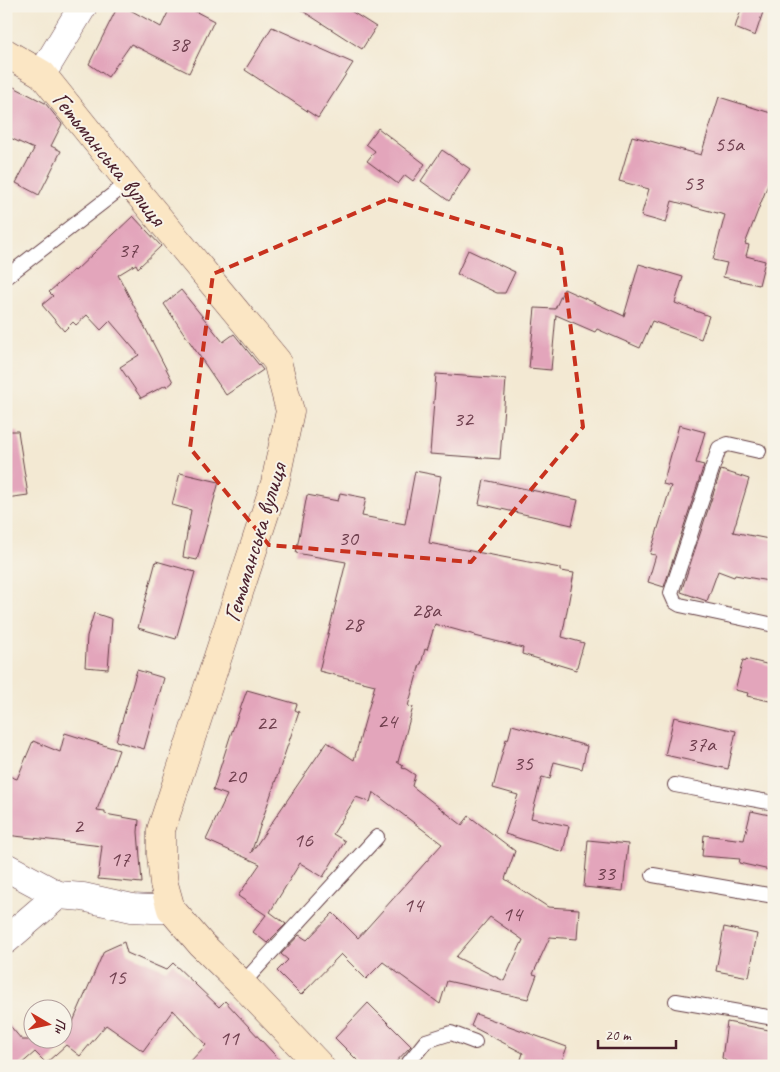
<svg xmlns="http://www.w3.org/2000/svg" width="780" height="1072" font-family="Caveat,sans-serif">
	<rect width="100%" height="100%" fill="#f7f3e8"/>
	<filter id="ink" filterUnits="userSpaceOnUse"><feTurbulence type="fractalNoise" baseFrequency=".02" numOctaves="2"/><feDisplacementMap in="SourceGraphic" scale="10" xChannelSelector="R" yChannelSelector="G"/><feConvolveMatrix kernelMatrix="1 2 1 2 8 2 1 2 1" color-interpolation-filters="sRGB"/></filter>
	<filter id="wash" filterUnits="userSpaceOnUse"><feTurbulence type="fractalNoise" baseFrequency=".0096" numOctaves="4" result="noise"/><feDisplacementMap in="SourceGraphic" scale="20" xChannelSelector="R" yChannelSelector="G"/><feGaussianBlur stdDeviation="1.12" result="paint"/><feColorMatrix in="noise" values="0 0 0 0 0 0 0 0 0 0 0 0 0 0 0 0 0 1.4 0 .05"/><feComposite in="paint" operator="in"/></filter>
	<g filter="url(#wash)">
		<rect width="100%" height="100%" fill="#f3e9d3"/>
		<g id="blocks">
			<g fill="#e3a5bb" fill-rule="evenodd">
				<polygon points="118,6 123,6 161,27 171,6 185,6 214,21 189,73 131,44 108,77 89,64"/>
				<polygon points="295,6 343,6 376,27 362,49"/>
				<polygon points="742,6 765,6 755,36 735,28"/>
				<polygon points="272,27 353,63 318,118 245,70"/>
				<polygon points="6,83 45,103 62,124 51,146 61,151 39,195 16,183 34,149 6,136"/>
				<polygon points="719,97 774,114 774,169 745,244 749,245 746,256 765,261 759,285 723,277 727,263 713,260 725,215 672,201 666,223 641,216 649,189 619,181 632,136 701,155"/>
				<polygon points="378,128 425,164 413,181 405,175 398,184 367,161 375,151 366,144"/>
				<polygon points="442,150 470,169 449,201 421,181"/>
				<polygon points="133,216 161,246 138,268 136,264 118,275 173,382 167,387 166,385 141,398 120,367 139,355 110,321 101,330 87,315 76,325 73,322 64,331 42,305 53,296 49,292 74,270 75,271"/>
				<polygon points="468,250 515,272 505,293 497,293 457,274"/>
				<polygon points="639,264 683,277 675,303 709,316 701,339 652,321 640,348 597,329 595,332 556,315 551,370 529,368 535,308 555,309 564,289 624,316"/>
				<polygon points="181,290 223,342 234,334 263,370 226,395 164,304"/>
				<polygon points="436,374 506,379 500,459 430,454"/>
				<polygon points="679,425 705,432 696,463 704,465 664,587 648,582 656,555 650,554 671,486 663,484"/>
				<polygon points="6,431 18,431 28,495 6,498"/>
				<polygon points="721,470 749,479 733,532 774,540 774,582 735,575 734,577 718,571 707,601 681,592"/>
				<path d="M415 471 441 476 429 543 560 568V571L574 573 562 637 584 643 576 670 522 654 523 648 475 636V635L435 624 427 650 425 649 421 664H420L408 706 413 707 398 762H397L403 766 402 768 406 769 415 775 412 786 462 825 469 816 515 851 505 879 548 907 579 909 577 939 550 937 533 974 537 975 528 999 447 981 440 1004 383 962 366 979 341 954 301 995 277 971 288 960 281 954 299 935 307 940 333 913 358 938 442 844 373 792 370 802 356 797 333 834 345 841 323 877 300 863 270 912 286 924 267 943 253 932 266 915 238 896 260 864 206 840 227 795 213 790 230 737 247 690 297 704 295 710 299 712 251 853 327 742 354 760 375 685 319 671 346 562 296 553 307 495 338 501 340 493 366 498 362 516 405 524ZM490 917 523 940 504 981 456 957Z"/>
				<polygon points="180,473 219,482 197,560 183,557 191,510 172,505"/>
				<polygon points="484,480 578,500 572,525 479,504"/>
				<polygon points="156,561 195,572 176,639 138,628"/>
				<polygon points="94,613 112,619 108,669 85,667 87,636"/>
				<polygon points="746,659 774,666 774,702 747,696 748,693 735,690 743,660 746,661"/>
				<polygon points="137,670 164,678 144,749 116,741"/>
				<polygon points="674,717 736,731 728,769 665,755"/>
				<polygon points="512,725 587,746 582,769 554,762 550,779 542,777 531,818 569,826 563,852 505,834 518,795 493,788 506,739 508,740"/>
				<polygon points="65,733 119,750 97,810 105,811 105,814 139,820 138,832 142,883 98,879 102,846 6,835 6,775 17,779 33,741 60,752"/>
				<polygon points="751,811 774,816 774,871 739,863 740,859 702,856 704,835 744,840"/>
				<polygon points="588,840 628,844 623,891 584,887"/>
				<polygon points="724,927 757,934 749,977 716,971"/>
				<polygon points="124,942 127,953 166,970 173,963 219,1007 225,1001 285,1066 186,1066 206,1045 173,1010 143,1051 106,1025 80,1056 66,1045 46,1063 35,1052 19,1066 6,1066 6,1021 22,1040 65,1040 104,951"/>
				<polygon points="368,1003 411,1046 392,1066 363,1066 335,1038"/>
				<polygon points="476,1014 567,1047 560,1066 519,1066 523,1053 471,1026"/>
				<polygon points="727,1022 774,1031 774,1038 769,1066 733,1066 722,1058"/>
			</g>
		</g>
	</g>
	<g filter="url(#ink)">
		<use href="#blocks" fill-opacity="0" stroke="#633d44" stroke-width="1"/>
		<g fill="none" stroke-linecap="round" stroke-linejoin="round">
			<g stroke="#633d44" stroke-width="16">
				<g id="lane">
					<polyline points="6,277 129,182"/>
					<polyline points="759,451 728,444 719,448 671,593 675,602 680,605 774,625"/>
					<polyline points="675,785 774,803"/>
					<polyline points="653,875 774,896"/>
					<polyline points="242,984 377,837"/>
					<polyline points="676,1001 774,1018"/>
					<polyline points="406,1066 426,1041 451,1033 475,1042"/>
				</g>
			</g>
			<g stroke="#633d44" stroke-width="29">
				<g id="street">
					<polyline points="42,74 83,6"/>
					<polyline points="6,867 58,895 83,897 132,908 152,909 171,909"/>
					<polyline points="6,940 58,895"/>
				</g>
			</g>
			<g stroke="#633d44" stroke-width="29">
				<polyline id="secondary" points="6,53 42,74 129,182 277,361 290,411 275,483 161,830 161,855 164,884 171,909 201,944 242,984 320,1066"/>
			</g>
			<use href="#lane" stroke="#fff" stroke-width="14"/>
			<use href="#street" stroke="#fff" stroke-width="28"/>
			<use href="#secondary" stroke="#fbe6c4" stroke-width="28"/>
		</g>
	</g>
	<path fill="none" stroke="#c8321e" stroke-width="4" stroke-dasharray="10 6" stroke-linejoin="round" d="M388 199 561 249 583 427 471 562 269 545 190 448 213 274Z"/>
	<g text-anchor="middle" stroke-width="4" stroke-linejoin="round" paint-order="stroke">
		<g font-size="22" fill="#70404f">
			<text x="179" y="51">38</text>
			<text x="729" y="151">55а</text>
			<text x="693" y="190">53</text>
			<text x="128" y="257">37</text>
			<text x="463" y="426">32</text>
			<text x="348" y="545">30</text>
			<text x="426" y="617">28а</text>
			<text x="353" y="631">28</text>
			<text x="387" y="728">24</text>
			<text x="266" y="730">22</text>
			<text x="701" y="751">37а</text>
			<text x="523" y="770">35</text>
			<text x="236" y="783">20</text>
			<text x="78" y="833">2</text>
			<text x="303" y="847">16</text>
			<text x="120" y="866">17</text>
			<text x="605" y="880">33</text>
			<text x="413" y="912">14</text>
			<text x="512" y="921">14</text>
			<text x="116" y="984">15</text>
			<text x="229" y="1045">11</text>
		</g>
		<g font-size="25" fill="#4a1f2b" stroke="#f7f3e8">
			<text transform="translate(110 158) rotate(51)" y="9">Гетьманська вулиця</text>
			<text transform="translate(254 542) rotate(-73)" y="9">Гетьманська вулиця</text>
		</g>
	</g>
	<rect width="780" height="1072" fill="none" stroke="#f7f3e8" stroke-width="25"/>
	<g transform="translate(48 1024) rotate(99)"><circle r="24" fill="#f7f3e8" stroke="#b29e9c"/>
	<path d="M0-4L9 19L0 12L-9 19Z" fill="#c8321e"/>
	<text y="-8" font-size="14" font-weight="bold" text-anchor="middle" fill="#4a1f2b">Пн</text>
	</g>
	<path d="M598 1040v8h78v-8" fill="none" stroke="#4a1f2b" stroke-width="2.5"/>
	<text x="605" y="1040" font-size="15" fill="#4a1f2b" stroke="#f7f3e8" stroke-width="4" paint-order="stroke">20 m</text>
</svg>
